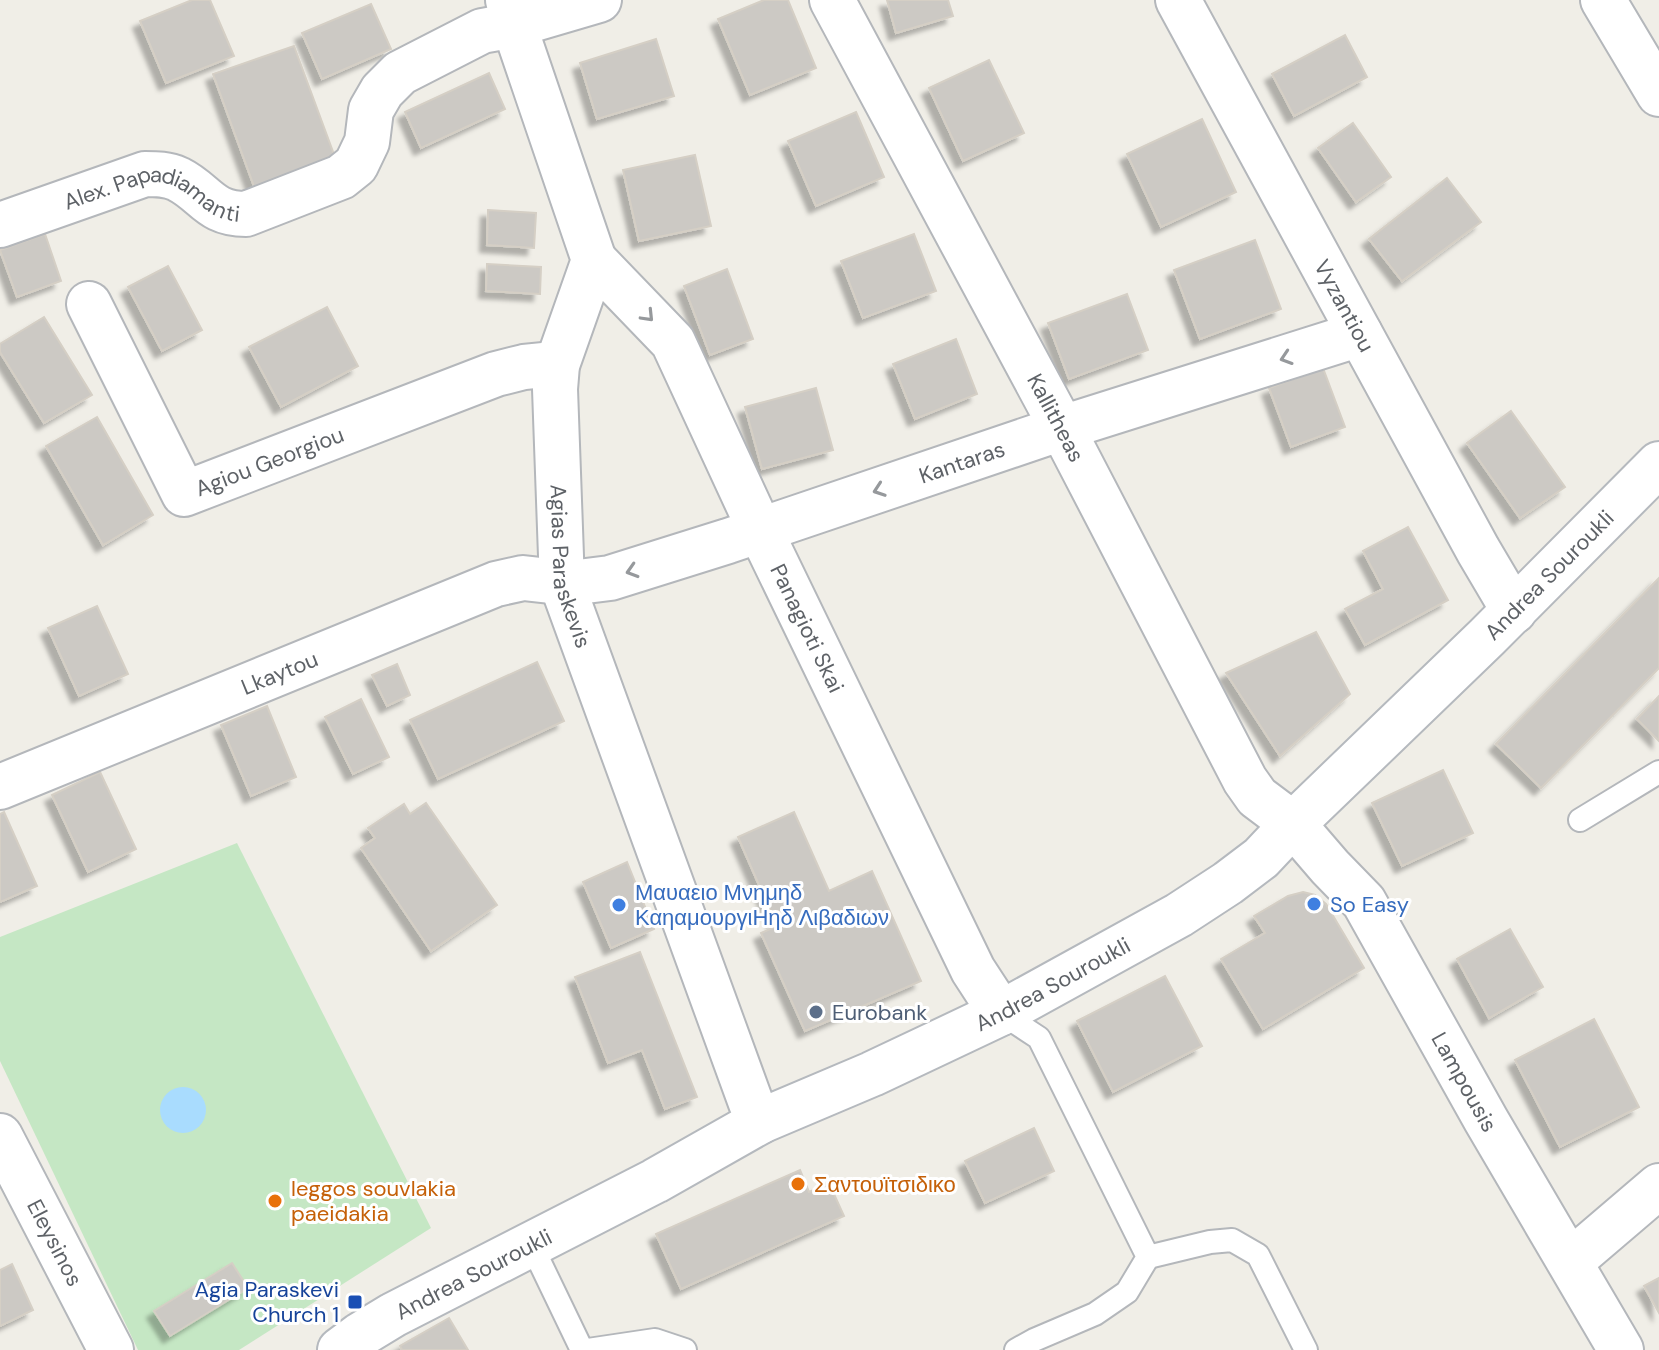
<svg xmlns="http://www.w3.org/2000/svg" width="1659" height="1350" font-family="'DM Sans',sans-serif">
	<defs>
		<filter id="shadow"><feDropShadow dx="-7" dy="7" stdDeviation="2" flood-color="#0004"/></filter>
	</defs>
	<rect width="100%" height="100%" fill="#f0eee7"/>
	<polygon fill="#c5e7c4" points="237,843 431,1228 239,1350 138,1350 0,1061 0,937"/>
	<circle fill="#a9dcfe" cx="183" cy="1110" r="23"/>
	<g fill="#ccc9c4" stroke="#d5cfc5" stroke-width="2" filter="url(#shadow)">
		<polygon points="192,0 210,0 234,56 166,83 140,21"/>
		<polygon points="764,0 788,0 816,68 750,95 718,19"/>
		<polygon points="887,0 948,0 953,16 896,33"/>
		<polygon points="371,4 391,49 322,79 302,33"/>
		<polygon points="1345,35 1367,77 1294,116 1272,74"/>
		<polygon points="656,39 674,96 597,119 580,63"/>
		<polygon points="294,46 336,160 255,189 213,74"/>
		<polygon points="989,60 1024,133 963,161 929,88"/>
		<polygon points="489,73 505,109 421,148 405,112"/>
		<polygon points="856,112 884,177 816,206 788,141"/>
		<polygon points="1202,119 1236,192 1161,227 1127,154"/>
		<polygon points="1353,123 1391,177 1356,202 1318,148"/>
		<polygon points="695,155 711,226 639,241 623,170"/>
		<polygon points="1447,178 1481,222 1402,281 1369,239"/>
		<polygon points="488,210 536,213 534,248 487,245"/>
		<polygon points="45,234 61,281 17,297 0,250"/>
		<polygon points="914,234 936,291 863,318 841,261"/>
		<polygon points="1255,240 1281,309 1200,339 1174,270"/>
		<polygon points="487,264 541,267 540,294 486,291"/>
		<polygon points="168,266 202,330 162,351 128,287"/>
		<polygon points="727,269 753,339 710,355 684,286"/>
		<polygon points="1127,294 1148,350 1069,379 1048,323"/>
		<polygon points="327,307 358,366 281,407 249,347"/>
		<polygon points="44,317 92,395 44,423 0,352 0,344"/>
		<polygon points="956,339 977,394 915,419 893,364"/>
		<polygon points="1323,368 1345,427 1291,447 1269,388"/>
		<polygon points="816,388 833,450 762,469 745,407"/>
		<polygon points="1511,411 1565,487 1520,518 1467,443"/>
		<polygon points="97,417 153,515 103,545 46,446"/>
		<polygon points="1408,527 1448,600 1365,645 1345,609 1383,589 1363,551"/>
		<polygon points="1659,578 1659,668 1541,788 1496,744"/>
		<polygon points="97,606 128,674 79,696 48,628"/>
		<polygon points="1316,632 1350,694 1280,756 1226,673"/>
		<polygon points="537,662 564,721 438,779 410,720"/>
		<polygon points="397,664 410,695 387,706 372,675"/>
		<polygon points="1659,696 1659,741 1637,719"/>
		<polygon points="361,699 389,757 353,774 325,717"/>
		<polygon points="267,706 296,777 251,796 221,725"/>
		<polygon points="1443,770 1473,833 1402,866 1372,803"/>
		<polygon points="100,772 136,849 88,872 52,795"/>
		<polygon points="426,803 497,905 431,951 361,848 375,838 368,828 404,804 410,814"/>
		<polygon points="4,812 37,886 0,902 0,814"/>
		<polygon points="794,812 829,891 872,871 921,981 805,1031 761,933 777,926 738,837"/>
		<polygon points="627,862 654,929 611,948 583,882"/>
		<polygon points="1303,892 1315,895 1326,904 1364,968 1263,1029 1221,959 1265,933 1254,916 1288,896"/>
		<polygon points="1510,929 1543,987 1489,1018 1457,959"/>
		<polygon points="640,952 697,1097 665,1109 642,1050 608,1063 575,977"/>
		<polygon points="1165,976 1202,1046 1113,1092 1077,1021"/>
		<polygon points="1594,1019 1639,1107 1560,1147 1515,1060"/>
		<polygon points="1034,1128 1054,1171 985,1203 965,1161"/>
		<polygon points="800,1170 809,1192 829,1183 844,1216 681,1289 656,1234"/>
		<polygon points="232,1263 248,1288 170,1336 154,1311"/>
		<polygon points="12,1264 33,1310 0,1326 0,1270"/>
		<polygon points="1659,1278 1659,1313 1644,1286"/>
		<polygon points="449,1318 468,1350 402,1350 400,1346"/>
	</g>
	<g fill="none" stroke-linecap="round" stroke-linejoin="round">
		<g stroke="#b4b7bb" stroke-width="26">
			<g id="service">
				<polyline points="1580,820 1659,772"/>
				<polyline points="1001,1013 1039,1038 1148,1257 1127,1292 1095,1314 1034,1340 1016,1350"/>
				<polyline points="531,1244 582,1350"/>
				<polyline points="1148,1257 1210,1242 1232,1240 1258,1255 1306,1350"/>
				<polyline points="588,1350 655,1340 685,1350"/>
			</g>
		</g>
		<g stroke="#b4b7bb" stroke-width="48">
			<g id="minor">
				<path id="s1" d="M508 0 514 25 594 260 557 365 555 389 562 584 751 1103 761 1121"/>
				<path id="s2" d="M832 0 1062 428 1245 780 1257 797 1293 824 1330 867 1364 902 1486 1120 1621 1350"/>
				<path id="s3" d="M1178 0 1478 550 1514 611"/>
				<polyline points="1603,0 1659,94"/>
				<path id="s4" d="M0 225 145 174C157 174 167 174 178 179 206 193 209 214 246 214L341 177 356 165 367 142 371 110 382 91 400 73 482 31 514 25 599 0"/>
				<path id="s5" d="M594 260 673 342 760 530 973 970 1001 1013"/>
				<path id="s6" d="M89 304 184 494 496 374 524 367 554 364 557 365"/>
				<path id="s7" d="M0 787 496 584 523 578 550 581 562 584 610 578 728 541 1062 428 1360 334"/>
				<path id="s8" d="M0 1136 111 1350"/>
				<polyline points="1570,1262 1659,1186"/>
			</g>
		</g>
		<g stroke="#b5b9be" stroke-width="48">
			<g id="secondary">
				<path id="s9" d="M340 1350 360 1335 393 1315 655 1181 761 1121 872 1074 1001 1013 1179 915 1228 883 1261 858 1293 824 1487 637 1659 464"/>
			</g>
		</g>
		<use href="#service" stroke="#fff" stroke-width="22"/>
		<use href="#minor" stroke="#fff" stroke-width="44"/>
		<use href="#secondary" stroke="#fff" stroke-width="44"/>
	</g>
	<defs><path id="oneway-chevron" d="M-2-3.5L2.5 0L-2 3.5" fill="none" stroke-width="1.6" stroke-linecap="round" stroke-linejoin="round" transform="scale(2)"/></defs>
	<g stroke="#96999c">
		<use href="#oneway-chevron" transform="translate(648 316) rotate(46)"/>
		<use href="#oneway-chevron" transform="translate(1286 358) rotate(162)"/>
		<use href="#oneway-chevron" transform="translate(879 490) rotate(161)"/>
		<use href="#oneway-chevron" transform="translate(632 571) rotate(163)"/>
	</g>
	<g fill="#3f7fe0" stroke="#fff" stroke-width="3">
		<circle cx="1314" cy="904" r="8"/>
		<circle cx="619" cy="905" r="8"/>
	</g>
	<circle fill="#5c6f8a" stroke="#fff" stroke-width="3" cx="816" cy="1012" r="8"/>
	<g fill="#e8710a" stroke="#fff" stroke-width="3">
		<circle cx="798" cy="1184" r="8"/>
		<circle cx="275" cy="1201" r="8"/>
	</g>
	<rect fill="#1a4fb4" stroke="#fff" stroke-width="3" x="347" y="1294" width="16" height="16" rx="4"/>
	<g text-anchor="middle" stroke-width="6" stroke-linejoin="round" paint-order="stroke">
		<g font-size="22" fill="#5e6267" stroke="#fff">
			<text dy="8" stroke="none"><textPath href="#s4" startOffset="164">Alex. Papadiamanti</textPath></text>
			<text dy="8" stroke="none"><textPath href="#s3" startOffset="348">Vyzantiou</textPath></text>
			<text dy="8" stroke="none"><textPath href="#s2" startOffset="474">Kallitheas</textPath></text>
			<text dy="8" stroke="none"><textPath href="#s6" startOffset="304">Agiou Georgiou</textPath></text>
			<text dy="8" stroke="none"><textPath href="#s7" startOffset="1022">Kantaras</textPath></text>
			<text dy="8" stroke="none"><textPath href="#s1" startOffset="588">Agias Paraskevis</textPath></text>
			<text dy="8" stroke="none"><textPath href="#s9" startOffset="1450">Andrea Souroukli</textPath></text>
			<text dy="8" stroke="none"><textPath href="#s5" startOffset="430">Panagioti Skai</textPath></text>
			<text dy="8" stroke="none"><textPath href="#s7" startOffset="302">Lkaytou</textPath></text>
			<text dy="8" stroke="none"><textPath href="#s9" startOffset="802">Andrea Souroukli</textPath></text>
			<text dy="8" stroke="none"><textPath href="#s2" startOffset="1260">Lampousis</textPath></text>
			<text dy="8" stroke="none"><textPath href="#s8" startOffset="120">Eleysinos</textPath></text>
			<text dy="8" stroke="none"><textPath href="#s9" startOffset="154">Andrea Souroukli</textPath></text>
		</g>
		<g font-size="22" fill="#366cbe" stroke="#fff" text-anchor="start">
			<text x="635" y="900">Μαυαειο Μνημηδ<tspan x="635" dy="25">ΚαηαμουργιΗηδ Λιβαδιων</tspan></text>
			<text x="1330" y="912">So Easy</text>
		</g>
		<g font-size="22" fill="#4e5e75" stroke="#fff" text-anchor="start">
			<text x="832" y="1020">Eurobank</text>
		</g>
		<g font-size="22" fill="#c56008" stroke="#fff" text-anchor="start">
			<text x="814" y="1192">Σαντουϊτσιδικο</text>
			<text x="291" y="1196">leggos souvlakia<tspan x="291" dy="25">paeidakia</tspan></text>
		</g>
		<g font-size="22" fill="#164399" stroke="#fff" text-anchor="end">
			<text x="339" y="1297">Agia Paraskevi<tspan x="339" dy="25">Church 1</tspan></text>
		</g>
	</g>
</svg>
